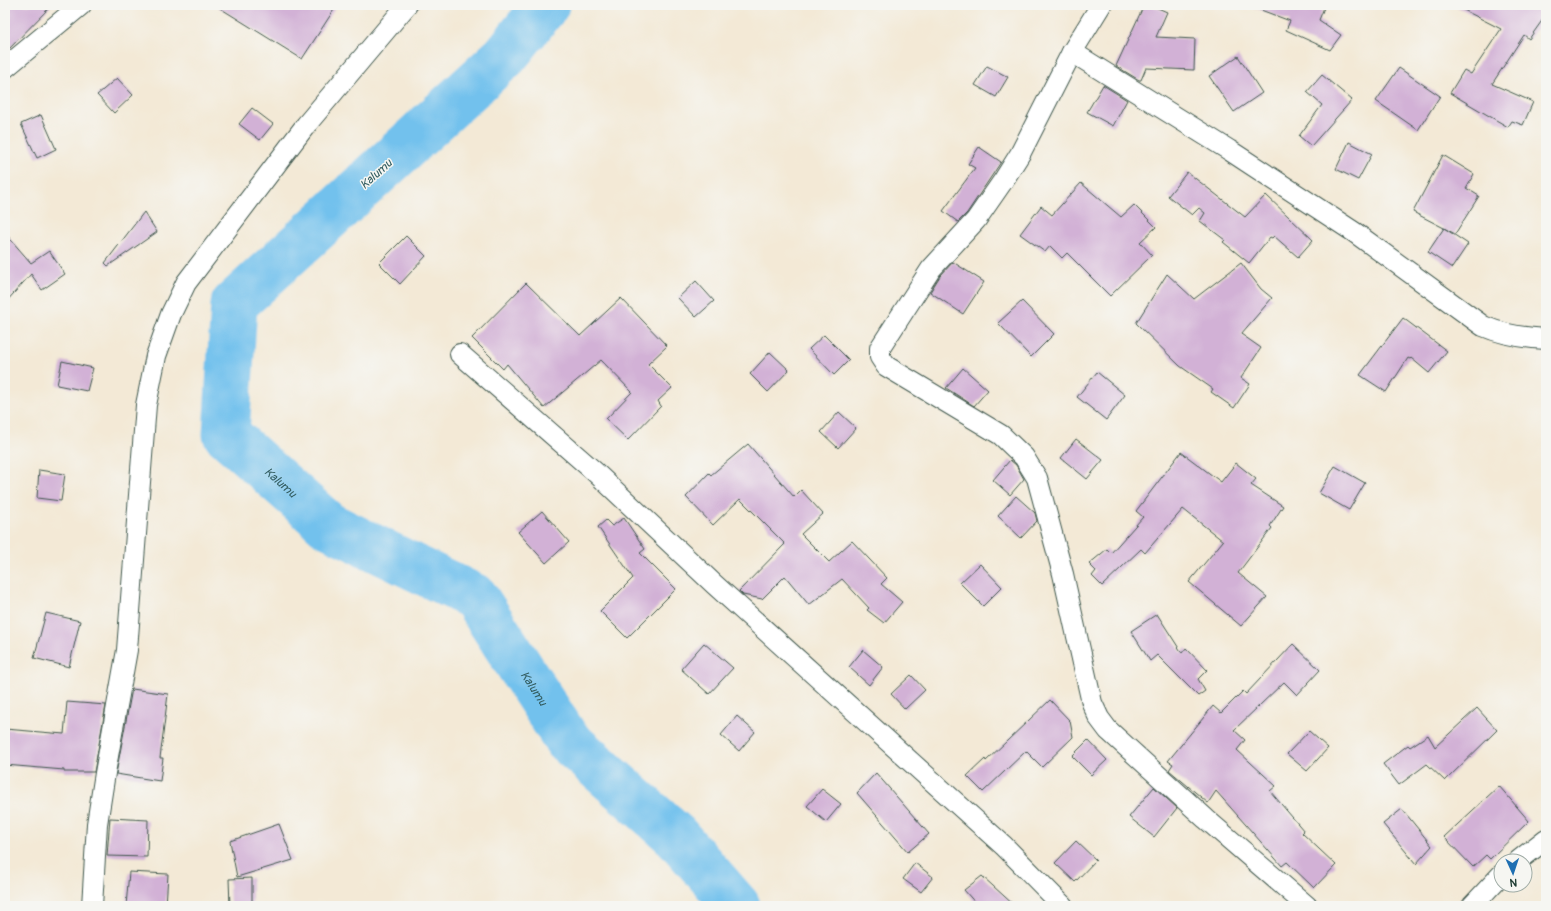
<svg xmlns="http://www.w3.org/2000/svg" width="1551" height="911" font-family="Pangolin,sans-serif">
	<rect width="100%" height="100%" fill="#f6f6f2"/>
	<filter id="ink" filterUnits="userSpaceOnUse"><feTurbulence type="fractalNoise" baseFrequency=".025" numOctaves="2"/><feDisplacementMap in="SourceGraphic" scale="8" xChannelSelector="R" yChannelSelector="G"/><feConvolveMatrix kernelMatrix="1 2 1 2 8 2 1 2 1" color-interpolation-filters="sRGB"/></filter>
	<filter id="wash" filterUnits="userSpaceOnUse"><feTurbulence type="fractalNoise" baseFrequency=".012" numOctaves="4" result="noise"/><feDisplacementMap in="SourceGraphic" scale="16" xChannelSelector="R" yChannelSelector="G"/><feGaussianBlur stdDeviation="0.9" result="paint"/><feColorMatrix in="noise" values="0 0 0 0 0 0 0 0 0 0 0 0 0 0 0 0 0 1.4 0 .05"/><feComposite in="paint" operator="in"/></filter>
	<g filter="url(#wash)">
		<rect width="100%" height="100%" fill="#f3e9d6"/>
		<g fill="none" stroke-linecap="round" stroke-linejoin="round">
			<path stroke="#72c1ed" stroke-width="47" id="s1" d="M546 5 505 56 234 304 226 434 328 525 475 597 567 740 676 836 737 906"/>
		</g>
		<g id="blocks">
			<g fill="#d2b1d6">
				<polygon points="5,5 52,5 5,53"/>
				<polygon points="215,5 337,5 302,59"/>
				<polygon points="1144,5 1151,5 1167,12 1156,37 1195,39 1194,70 1146,68 1141,80 1139,80 1116,66"/>
				<polygon points="1253,5 1325,5 1319,20 1341,35 1330,50 1286,30 1290,21 1253,7"/>
				<polygon points="1454,5 1546,5 1546,15 1529,39 1524,35 1492,84 1533,102 1523,125 1512,121 1508,127 1450,93 1464,70 1471,74 1501,29"/>
				<polygon points="1238,56 1262,93 1234,112 1209,76"/>
				<polygon points="987,66 1008,77 996,97 975,85"/>
				<polygon points="1399,68 1440,96 1418,130 1376,101"/>
				<polygon points="1322,75 1352,100 1311,146 1299,136 1322,105 1307,92"/>
				<polygon points="117,78 133,95 114,113 97,95"/>
				<polygon points="1103,85 1127,100 1113,126 1087,112"/>
				<polygon points="252,108 273,124 260,140 239,124"/>
				<polygon points="41,115 56,149 37,158 21,124"/>
				<polygon points="1349,142 1372,154 1358,180 1336,169"/>
				<polygon points="979,147 1001,162 967,213 958,222 943,211 975,168 968,164"/>
				<polygon points="1443,155 1474,174 1466,188 1479,196 1455,234 1444,228 1468,244 1452,268 1428,252 1444,228 1413,212"/>
				<polygon points="1187,172 1245,217 1266,195 1313,240 1298,257 1274,236 1272,238 1270,237 1249,263 1223,242 1225,240 1200,221 1205,213 1199,208 1192,215 1168,196"/>
				<polygon points="1081,183 1121,217 1134,205 1156,227 1140,242 1152,255 1110,296 1067,253 1062,258 1050,246 1045,252 1020,234 1041,206 1052,215"/>
				<polygon points="144,212 157,232 108,266 105,263"/>
				<polygon points="5,233 31,263 49,251 65,274 42,290 31,274 5,303"/>
				<polygon points="406,236 426,256 400,284 379,263"/>
				<polygon points="953,262 984,282 963,314 930,292 940,276"/>
				<polygon points="1241,263 1261,289 1272,298 1241,334 1261,348 1241,378 1250,384 1234,408 1211,392 1213,389 1180,366 1136,323 1167,274 1194,299"/>
				<polygon points="696,281 714,301 696,317 678,298"/>
				<polygon points="526,283 580,336 621,298 667,346 648,364 672,388 658,401 661,406 628,440 606,419 632,392 601,360 544,408 507,364 503,369 472,338"/>
				<polygon points="1022,301 1054,334 1031,357 998,323"/>
				<polygon points="1403,318 1447,351 1429,373 1411,358 1410,359 1408,358 1386,392 1360,375"/>
				<polygon points="824,335 849,360 834,375 809,349"/>
				<polygon points="770,352 789,370 768,392 750,374"/>
				<polygon points="62,361 93,368 87,391 57,385"/>
				<polygon points="963,368 988,390 974,406 946,388"/>
				<polygon points="1097,372 1125,395 1106,420 1077,397"/>
				<polygon points="839,412 856,428 838,448 821,432"/>
				<polygon points="1076,439 1103,460 1087,479 1061,458"/>
				<polygon points="748,444 794,497 801,490 823,514 801,534 829,562 852,541 887,578 881,584 902,602 884,623 867,610 869,608 842,579 809,605 785,576 762,599 743,595 739,591 785,544 740,499 713,525 686,497 709,473 711,475"/>
				<polygon points="1181,452 1221,482 1236,463 1256,479 1251,485 1283,506 1270,526 1272,528 1238,573 1267,597 1241,626 1189,582 1223,541 1183,509 1145,553 1141,549 1102,586 1092,576 1096,571 1089,564 1107,549 1111,553 1143,517 1136,511"/>
				<polygon points="1010,460 1016,465 1024,479 1010,495 993,480"/>
				<polygon points="1335,466 1365,483 1349,510 1319,493"/>
				<polygon points="39,470 65,474 61,501 37,498"/>
				<polygon points="1016,496 1035,513 1037,521 1021,538 998,516"/>
				<polygon points="542,511 569,542 546,563 518,532"/>
				<polygon points="624,518 645,549 640,553 676,589 627,638 600,611 633,578 598,527 606,520 612,526"/>
				<polygon points="980,564 1002,587 983,606 960,583"/>
				<polygon points="46,613 80,621 69,667 34,658"/>
				<polygon points="1157,614 1182,653 1186,648 1207,670 1198,679 1205,691 1198,696 1157,655 1150,661 1131,631"/>
				<polygon points="704,643 733,668 709,694 681,669"/>
				<polygon points="1293,644 1320,670 1297,695 1284,682 1234,730 1245,740 1237,750 1276,786 1270,791 1304,831 1302,833 1336,865 1314,888 1287,862 1282,866 1275,858 1216,791 1208,803 1169,770 1173,764 1168,761 1213,706 1221,713 1243,691 1246,694"/>
				<polygon points="863,650 883,667 869,685 849,667"/>
				<polygon points="911,675 925,690 905,709 891,694"/>
				<polygon points="132,689 168,694 160,758 163,758 160,781 116,774"/>
				<polygon points="1050,700 1070,721 1073,737 1042,767 1026,751 983,792 967,776 985,759 986,761"/>
				<polygon points="67,702 106,705 94,772 64,772 64,770 5,765 5,729 64,734"/>
				<polygon points="1477,708 1497,730 1445,781 1427,764 1399,785 1383,764 1408,745 1410,747 1428,735 1435,747"/>
				<polygon points="737,716 755,732 739,751 721,735"/>
				<polygon points="1309,731 1328,748 1307,771 1287,754"/>
				<polygon points="1088,740 1107,760 1091,775 1072,756"/>
				<polygon points="876,773 929,834 908,852 857,793"/>
				<polygon points="1499,786 1529,821 1490,859 1486,855 1473,867 1444,837"/>
				<polygon points="1154,787 1177,808 1154,837 1129,817"/>
				<polygon points="822,789 841,804 826,822 807,806"/>
				<polygon points="1402,809 1432,846 1416,864 1383,824"/>
				<polygon points="110,818 148,820 147,857 107,856"/>
				<polygon points="279,824 293,860 237,877 230,841"/>
				<polygon points="1076,841 1096,860 1075,882 1055,863"/>
				<polygon points="915,863 933,877 921,892 903,879"/>
				<polygon points="129,872 168,874 166,906 126,906"/>
				<polygon points="982,876 1015,906 978,906 964,890"/>
				<polygon points="252,878 252,906 230,906 229,879"/>
			</g>
		</g>
	</g>
	<g filter="url(#ink)">
		<use href="#blocks" fill-opacity="0" stroke="#3f574c" stroke-width="1"/>
		<g fill="none" stroke-linecap="round" stroke-linejoin="round">
			<g stroke="#3f574c" stroke-width="22">
				<g id="street">
					<polyline points="1101,5 1072,52 1020,154 1003,181 976,220 931,269 880,348 880,357 886,366 1001,435 1024,457 1037,478 1063,574 1092,703 1099,718 1108,730 1206,819 1307,906"/>
					<path d="M1072 52 1229 150 1354 232 1483 326C1504 335 1524 338 1546 339"/>
					<polyline points="5,68 81,5"/>
					<polyline points="460,354 595,472 715,585 1004,846 1063,906"/>
					<polyline points="1518,861 1546,839"/>
					<polyline points="92,906 97,824 105,773 127,650 146,405 156,356 171,314 186,283 306,125 407,5"/>
					<polyline points="1472,906 1501,875"/>
				</g>
			</g>
			<use href="#street" stroke="#fff" stroke-width="20"/>
		</g>
	</g>
	<g text-anchor="middle" stroke-width="3" stroke-linejoin="round" paint-order="stroke">
		<g font-size="12" font-style="italic" fill="#345e62" stroke="#f6f6f2">
			<text transform="translate(376 174) rotate(-42)" y="4">Kalumu</text>
			<text dy="4" stroke="none"><textPath href="#s1" startOffset="636">Kalumu</textPath></text>
			<text dy="4" stroke="none"><textPath href="#s1" startOffset="972">Kalumu</textPath></text>
		</g>
	</g>
	<rect width="1551" height="911" fill="none" stroke="#f6f6f2" stroke-width="20"/>
	<g transform="translate(1513 873) rotate(177)"><circle r="19" fill="#f6f6f2" stroke="#a0aca6"/>
	<path d="M0-3L7 15L0 10L-7 15Z" fill="#1f6fb2"/>
	<text y="-6" font-size="11" font-weight="bold" text-anchor="middle" fill="#1f3d34">N</text>
	</g>
</svg>
